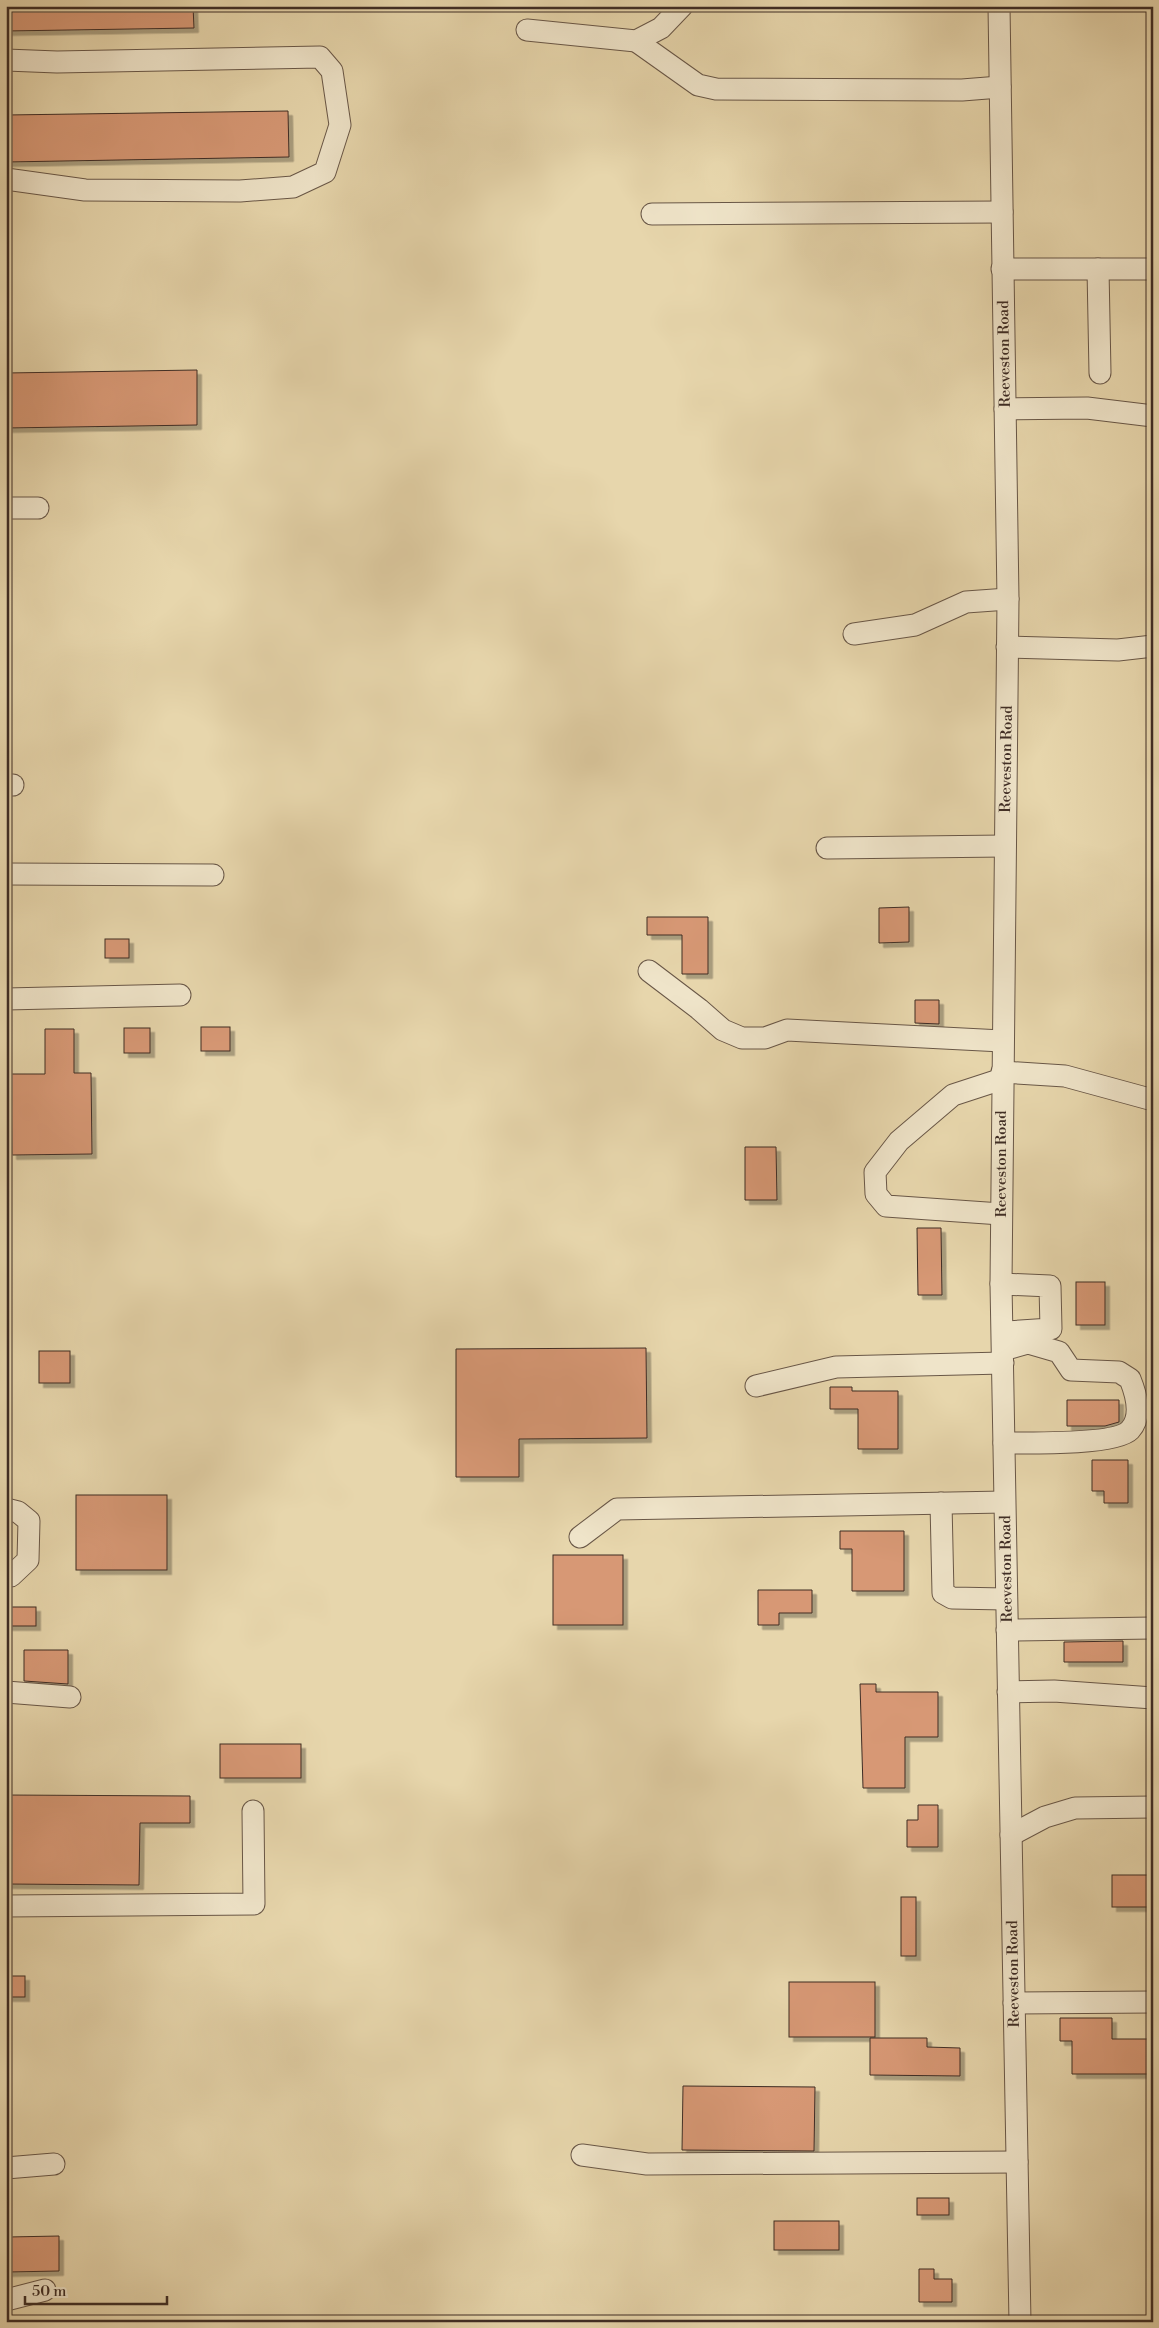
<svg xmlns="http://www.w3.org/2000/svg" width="1159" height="2328" font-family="'Libre Bodoni',serif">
	<defs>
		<filter id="shadow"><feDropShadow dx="4.5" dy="4.5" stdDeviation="0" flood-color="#0004"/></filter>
	</defs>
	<rect width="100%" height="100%" fill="#e7d6ac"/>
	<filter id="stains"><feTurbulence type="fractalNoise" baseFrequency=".004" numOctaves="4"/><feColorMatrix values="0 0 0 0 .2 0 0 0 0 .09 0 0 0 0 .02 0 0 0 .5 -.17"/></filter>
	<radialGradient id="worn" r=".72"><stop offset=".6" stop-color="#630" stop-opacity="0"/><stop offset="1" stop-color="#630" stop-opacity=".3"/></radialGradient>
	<g fill="#d79874" stroke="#3f2d25" filter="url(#shadow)">
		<polygon points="6,6 193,6 194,28 6,31"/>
		<polygon points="288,111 289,157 6,162 6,115"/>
		<polygon points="197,370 197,425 6,428 6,373"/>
		<polygon points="909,907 909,942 879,943 879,908"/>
		<polygon points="647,917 708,917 708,974 682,974 682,935 647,935"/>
		<rect x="105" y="939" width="24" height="19"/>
		<polygon points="915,1000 939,1000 939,1024 915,1023"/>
		<rect x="201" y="1027" width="29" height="24"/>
		<rect x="124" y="1028" width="26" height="25"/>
		<polygon points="45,1029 74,1029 74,1073 91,1073 92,1154 12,1155 11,1074 45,1074"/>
		<polygon points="745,1147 776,1147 777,1200 745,1200"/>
		<polygon points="917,1228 941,1228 942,1295 918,1295"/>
		<rect x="1076" y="1282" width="29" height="43"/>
		<polygon points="646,1348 647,1438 519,1439 519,1477 456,1477 456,1349"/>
		<rect x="39" y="1351" width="31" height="32"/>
		<polygon points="830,1387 852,1387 852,1391 898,1391 898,1449 858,1449 858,1409 830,1409"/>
		<polygon points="1067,1400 1119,1400 1119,1422 1105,1426 1067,1426"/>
		<polygon points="1092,1460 1128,1460 1128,1503 1104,1503 1104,1491 1092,1491"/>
		<rect x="76" y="1495" width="91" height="75"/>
		<polygon points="840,1531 904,1531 904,1591 852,1591 852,1549 840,1549"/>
		<rect x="553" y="1555" width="70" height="70"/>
		<polygon points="758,1590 812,1590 812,1613 779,1613 779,1625 758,1625"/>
		<rect x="6" y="1607" width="30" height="19"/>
		<polygon points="1123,1641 1123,1662 1064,1662 1064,1642"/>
		<polygon points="24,1650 68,1650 68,1684 24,1681"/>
		<polygon points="860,1684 876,1684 876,1692 938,1692 938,1737 905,1737 905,1788 863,1788"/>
		<rect x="220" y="1744" width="81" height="34"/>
		<polygon points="6,1795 190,1796 190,1823 140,1823 139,1885 6,1884"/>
		<polygon points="918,1805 938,1805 938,1847 907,1847 907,1820 918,1820"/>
		<rect x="1112" y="1875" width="41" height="32"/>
		<rect x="901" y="1897" width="15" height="59"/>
		<rect x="7" y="1976" width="18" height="21"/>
		<rect x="789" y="1982" width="86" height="55"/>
		<polygon points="1060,2018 1112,2018 1112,2039 1153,2039 1153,2074 1072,2074 1072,2041 1060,2041"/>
		<polygon points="870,2038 927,2038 927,2047 960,2048 960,2076 870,2075"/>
		<polygon points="683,2086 815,2087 814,2151 682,2150"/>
		<rect x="917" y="2198" width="32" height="17"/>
		<rect x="774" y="2221" width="65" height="29"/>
		<polygon points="59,2236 59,2271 8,2272 8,2237"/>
		<polygon points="919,2269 934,2269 934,2279 952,2279 952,2302 919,2302"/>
	</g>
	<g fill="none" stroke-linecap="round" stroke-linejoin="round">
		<g stroke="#695747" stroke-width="23">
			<g id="minor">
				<polyline points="999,6 1008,599 1001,1284 1020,2322"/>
				<polyline points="527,30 636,41 661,28 682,6"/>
				<polyline points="636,41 698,85 716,89 962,90 1000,87"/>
				<polyline points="6,60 57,62 320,57 332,71 340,125 325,172 293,187 240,191 85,190 6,179"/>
				<polyline points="652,214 1002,212"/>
				<polyline points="1002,269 1153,269"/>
				<polyline points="1098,269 1100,373"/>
				<polyline points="1005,409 1087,408 1153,416"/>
				<polyline points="6,508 38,508"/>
				<polyline points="854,634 915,625 966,602 1008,599"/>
				<polyline points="1007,647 1118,650 1153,646"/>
				<polyline points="6,785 13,785"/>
				<polyline points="827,848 1005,846"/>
				<polyline points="6,874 213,875"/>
				<polyline points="649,971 699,1009 723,1030 742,1038 765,1038 787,1030 1002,1041"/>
				<polyline points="6,999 180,995"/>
				<polyline points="1002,1072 1065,1076 1153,1100"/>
				<polyline points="1001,1214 886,1206 876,1194 875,1172 899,1141 953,1095 1002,1079"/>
				<polyline points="1001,1284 1050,1286 1051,1329 1007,1332"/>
				<path d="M1003 1350 1028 1343 1059 1352 1071 1370 1119 1372 1130 1379C1136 1394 1143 1416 1130 1430 1116 1445 1027 1443 1004 1443"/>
				<polyline points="756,1386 836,1367 1003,1363"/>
				<polyline points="941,1503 943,1593 952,1598 1006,1599"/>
				<polyline points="6,1509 18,1512 29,1521 28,1560 11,1576 6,1576"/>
				<polyline points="580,1537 617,1509 1004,1502"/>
				<polyline points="1007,1630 1153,1628"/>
				<polyline points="6,1692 70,1697"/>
				<polyline points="1008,1692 1054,1691 1153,1698"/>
				<polyline points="1011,1835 1045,1817 1075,1808 1153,1807"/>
				<polyline points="6,1906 254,1904 253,1811"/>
				<polyline points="1014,2003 1153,2002"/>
				<polyline points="582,2155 647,2164 1017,2162"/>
				<polyline points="6,2168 54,2164"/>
				<polyline points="6,2300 45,2290"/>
			</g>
		</g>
		<use href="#minor" stroke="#efe4c9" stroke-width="21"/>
	</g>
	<g text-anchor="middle" stroke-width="4.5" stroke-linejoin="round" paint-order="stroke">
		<g font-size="15" fill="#3f2d25" stroke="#efe4c9">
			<text transform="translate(1004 354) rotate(-91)" y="5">Reeveston Road</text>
			<text transform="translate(1006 759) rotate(-89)" y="5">Reeveston Road</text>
			<text transform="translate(1001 1164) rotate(-90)" y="5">Reeveston Road</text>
			<text transform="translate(1006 1569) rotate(-91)" y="5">Reeveston Road</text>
			<text transform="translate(1013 1974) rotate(-91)" y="5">Reeveston Road</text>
		</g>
	</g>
	<rect width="1159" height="2328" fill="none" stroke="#e7d6ac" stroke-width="25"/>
	<rect x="8" y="8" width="1144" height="2313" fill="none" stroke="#3f2d25" stroke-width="2.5"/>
	<rect x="12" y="12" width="1134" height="2303" fill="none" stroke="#3f2d25"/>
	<path d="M25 2296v8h142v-8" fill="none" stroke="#3f2d25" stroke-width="2.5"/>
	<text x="32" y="2296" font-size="15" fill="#3f2d25" stroke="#efe4c9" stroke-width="4" paint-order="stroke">50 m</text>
	<rect width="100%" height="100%" filter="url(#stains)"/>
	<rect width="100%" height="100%" fill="url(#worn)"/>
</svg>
